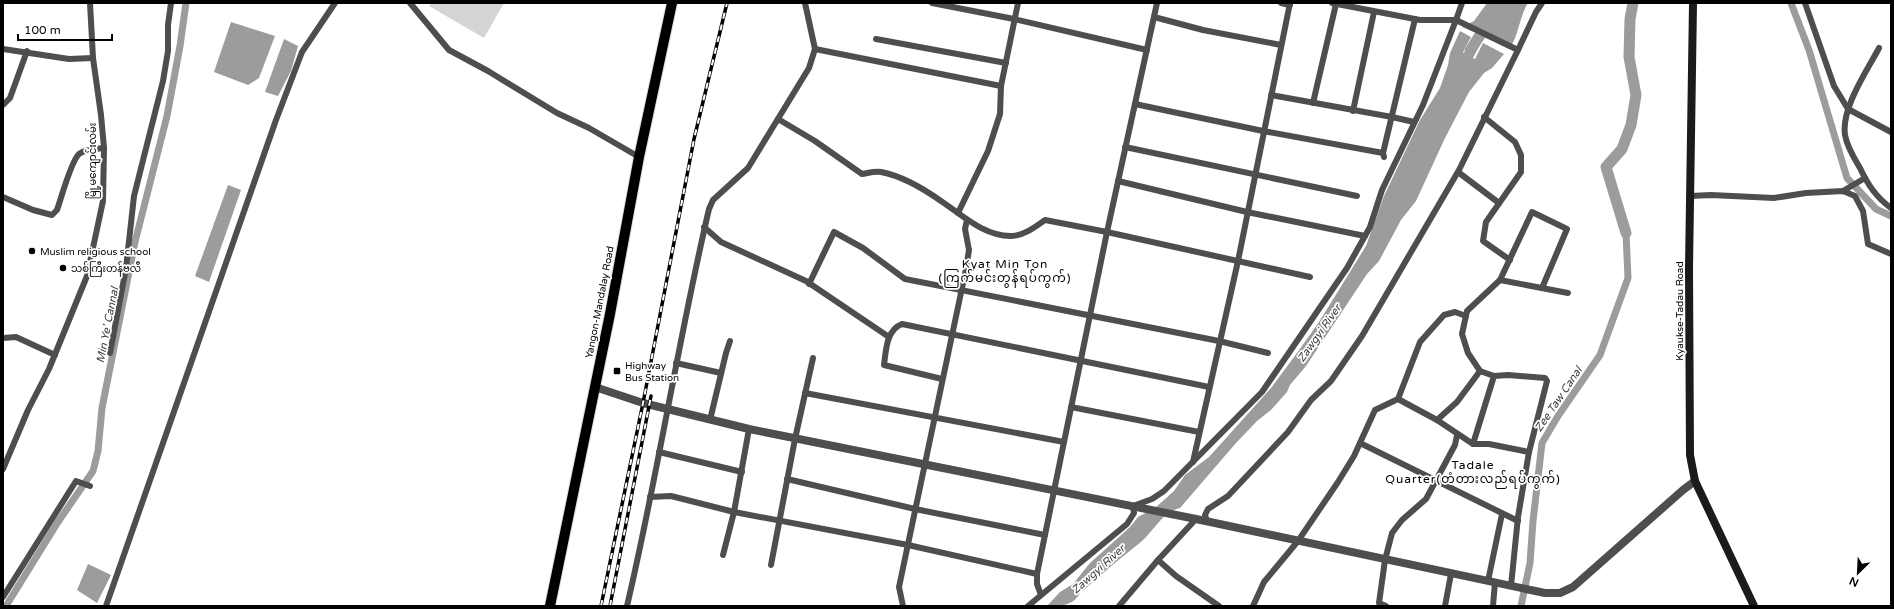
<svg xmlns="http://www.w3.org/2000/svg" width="1894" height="609" font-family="'Varela Round','Noto Sans Myanmar',sans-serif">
	<rect width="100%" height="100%" fill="#fff"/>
	<polygon fill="#d5d5d5" points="431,3 504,3 484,38 429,6"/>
	<g fill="#9c9c9c">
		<path d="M1487 3H1528C1519 17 1519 36 1509 49L1486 38 1487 35 1486 34 1484 37 1475 33 1477 29H1476L1474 32 1462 27 1474 21Z"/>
		<polygon points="231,22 275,36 259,78 248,85 214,72"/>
		<path d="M1460 31 1471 37 1463 52 1464 53 1472 38 1481 42 1473 58 1475 59 1483 43 1504 54 1492 68 1484 73 1469 92 1445 138 1416 201 1401 220 1379 261 1367 274 1306 366 1290 385 1287 392 1271 410 1257 421 1236 443 1180 508C1162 512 1154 531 1141 542 1122 557 1102 573 1084 590L1081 591C1074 606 1062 606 1047 606L1060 592 1073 584 1090 563 1130 527 1138 517 1155 508 1174 491 1185 475 1209 457 1271 388 1297 353 1319 322 1366 246 1384 196 1420 120 1440 88 1448 65 1450 53Z"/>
		<polygon points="284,39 298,46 291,71 278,96 265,92"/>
		<polygon points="228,185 241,190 209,282 195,276"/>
		<polygon points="88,564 111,575 97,603 77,590"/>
	</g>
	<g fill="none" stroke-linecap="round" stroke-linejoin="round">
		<g stroke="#9c9c9c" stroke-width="7">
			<polyline points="1791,3 1809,50 1847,178 1876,209 1891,216"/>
			<polyline points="6,606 58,522 93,471 98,451 102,408 135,242 167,116 180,46 186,3"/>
			<polyline points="1521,606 1530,563 1533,521 1542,443 1558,416 1600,355 1628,278 1626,233"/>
		</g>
		<g stroke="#9c9c9c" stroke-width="11">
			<polyline points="1470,51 1480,35 1494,23 1507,3"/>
			<polyline points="1626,233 1606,167 1622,149 1631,125 1636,95 1629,57 1630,19 1633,3"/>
		</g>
		<g stroke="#dbdbdb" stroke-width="12">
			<polyline id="trunk" points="550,606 610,314 639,157 672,3"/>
		</g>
		<g stroke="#4e4e4e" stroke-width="6">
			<polyline points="410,3 449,50 488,71 557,113 589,128 639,157"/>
			<polyline points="932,3 1014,19 1147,50"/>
			<polyline points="1281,3 1290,5"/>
			<polyline points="1332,3 1420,20 1456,20 1462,3"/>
			<polyline points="1805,3 1834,86 1848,109 1891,132"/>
			<polyline points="1154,17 1203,30 1281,45"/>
			<polyline points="876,39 1006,63"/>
			<path d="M1879 48C1867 71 1841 108 1845 135 1847 147 1854 158 1860 168 1868 185 1876 197 1891 208"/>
			<polyline points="3,49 69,59 93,58"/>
			<polyline points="815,49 1001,86"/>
			<polyline points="1271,95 1392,117 1414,122"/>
			<polyline points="1313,103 1336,4"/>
			<polyline points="1135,104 1263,131 1383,153 1384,157"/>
			<polyline points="3,105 10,98 27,51"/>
			<polyline points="1353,111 1374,12"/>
			<polyline points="1484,117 1515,142 1521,155 1521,172 1486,222 1483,241 1510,260"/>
			<path d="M778 119 815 141 862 174C868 173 875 171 881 172 902 176 924 189 941 201 962 215 985 237 1012 236 1025 235 1035 227 1045 220L1107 232 1310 277"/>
			<polyline points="1125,147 1357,196"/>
			<polyline points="1383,153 1415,19"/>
			<polyline points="1458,172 1499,203"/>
			<polyline points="1118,181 1247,212 1365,236"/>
			<polyline points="1843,191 1865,178"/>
			<polyline points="1690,196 1711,195 1774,198 1806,193 1843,191 1855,196 1863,211 1868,244 1891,254"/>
			<path d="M3 197 33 210 52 215 57 210C61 199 71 161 79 154 85 149 96 149 104 148"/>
			<polyline points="958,213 988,151 1000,114 1001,86 1018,3"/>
			<polyline points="704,227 721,242 806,281 889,337"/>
			<polyline points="1500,280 1568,293"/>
			<polyline points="809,284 834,232 863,248 905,279 1219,341 1268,353"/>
			<polyline points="3,338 16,337 55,355"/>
			<polyline points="110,353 126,268 134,196 163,81 168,51 168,25 171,3"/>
			<polyline points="676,363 721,373"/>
			<path d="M942 379 884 365C886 351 886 330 902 324L1209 387"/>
			<polyline points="805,393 1064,442"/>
			<polyline points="1398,399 1420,342 1444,315 1455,312 1466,316"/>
			<polyline points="1071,407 1199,432"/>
			<polyline points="710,420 726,353 730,341"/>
			<polyline points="1437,420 1457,402 1480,371"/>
			<polyline points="1360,443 1518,521"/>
			<polyline points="1473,444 1494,376"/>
			<polyline points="659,452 742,472"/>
			<polyline points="1193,462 1238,261 1290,3"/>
			<polyline points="3,469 28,410 49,369 87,276 103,201 104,148 101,115 93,58 90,3"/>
			<polyline points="787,479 915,509 1045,535"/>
			<polyline points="650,497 671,496 734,512 908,545 1037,574"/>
			<polyline points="1207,521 1205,515 1208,509 1228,496 1288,432 1311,400 1331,381 1362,336 1459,170 1518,50"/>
			<polyline points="723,555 734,512 749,429"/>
			<polyline points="1158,560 1176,576 1219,606"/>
			<polyline points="771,565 795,439 813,358"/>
			<polyline points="1488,581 1502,514"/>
			<polyline points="1511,586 1518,517 1529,452 1547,381 1545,378 1508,375 1494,376 1480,371 1468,353 1462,334 1467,311 1500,280 1532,212 1567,229 1542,288"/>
			<polyline points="1041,595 1037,584 1037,574 1107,232 1157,3"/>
			<polyline points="3,597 76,481 90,486"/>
			<polyline points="106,606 276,120 302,52 335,3"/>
			<path d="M627 606C658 474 678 341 709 209L713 200 748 168 809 68 815 49 805 3"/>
			<polyline points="903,606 899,587 966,269 969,250 965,229 967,220"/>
			<polyline points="1028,606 1127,524 1134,513 1133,506 1152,499 1164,491 1262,392 1347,268 1370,227 1382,190 1423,105 1456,20 1518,50 1536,12 1542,3"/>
			<polyline points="1119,606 1158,560 1196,519"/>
			<polyline points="1253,606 1264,582 1298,541 1338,482 1354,456 1375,410 1398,399 1437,420 1473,444 1489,444 1529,452"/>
			<polyline points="1386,606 1379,603 1385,560 1392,533 1402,520 1426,499 1455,445 1457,435"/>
			<polyline points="1445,606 1451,574"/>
			<polyline points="1493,606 1495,582"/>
		</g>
		<polyline stroke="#4e4e4e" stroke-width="8" points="595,387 643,403 749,429 1196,519 1545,593 1560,593 1573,587 1683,490 1695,481"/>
		<polyline stroke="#1b1b1b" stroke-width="8" points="1693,3 1689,268 1690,455 1695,481 1754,606"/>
		<use href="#trunk" stroke="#000" stroke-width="10"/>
		<g stroke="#000" stroke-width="3.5">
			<g id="rail">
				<polyline points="601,606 643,403 694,139 727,3"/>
				<polyline points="610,606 651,396"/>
			</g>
		</g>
		<use href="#rail" stroke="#fff" stroke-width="2" stroke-dasharray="6" stroke-linecap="butt"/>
	</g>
	<g fill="#000" stroke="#fff" stroke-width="1.5">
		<circle cx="32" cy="251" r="4"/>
		<circle cx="63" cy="268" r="4"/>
		<rect x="613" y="367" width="8" height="8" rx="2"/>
	</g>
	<g text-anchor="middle" stroke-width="3.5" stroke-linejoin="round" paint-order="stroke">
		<g font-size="10" fill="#000" stroke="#fff">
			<text transform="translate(92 161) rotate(-90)" y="4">မြို့မကျောင်းလမ်း</text>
			<text transform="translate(599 302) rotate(-79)" y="4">Yangon-Mandalay Road</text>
			<text transform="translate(1679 311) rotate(-90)" y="4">Kyaukse-Tadau Road</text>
		</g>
		<g font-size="10" fill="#000" stroke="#fff" text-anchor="start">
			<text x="40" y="255">Muslim religious school</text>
			<text x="71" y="272">သစ်ကြီးတန်ဗလီ</text>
			<text x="625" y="369">Highway<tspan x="625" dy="12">Bus Station</tspan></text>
		</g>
		<g font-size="11" font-style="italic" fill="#3d3d3d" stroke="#fff">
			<text transform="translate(107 325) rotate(-79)" y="4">Min Ye' Cannal</text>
			<text transform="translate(1319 333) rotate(-55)" y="4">Zawgyi River</text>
			<text transform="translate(1558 399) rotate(-56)" y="4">Zee Taw Canal</text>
			<text transform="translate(1098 569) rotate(-42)" y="4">Zawgyi River</text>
		</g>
		<g font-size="12" letter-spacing="1" fill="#000" stroke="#fff">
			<text x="1005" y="268">Kyat Min Ton<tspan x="1005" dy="14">(ကြက်မင်းတွန်ရပ်ကွက်)</tspan></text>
			<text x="1473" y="469">Tadale<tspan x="1473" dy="14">Quarter(တံတားလည်ရပ်ကွက်)</tspan></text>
		</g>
	</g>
	<rect width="1894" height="609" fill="none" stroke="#000000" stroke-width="8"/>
	<g transform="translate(1858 573) rotate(204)" stroke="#ffffff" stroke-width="3" paint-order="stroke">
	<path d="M0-3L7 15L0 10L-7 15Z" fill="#000000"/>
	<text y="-6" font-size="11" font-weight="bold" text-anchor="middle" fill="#000000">N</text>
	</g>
	<path d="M18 34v6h94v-6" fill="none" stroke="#000000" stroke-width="2"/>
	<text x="24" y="34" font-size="12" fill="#000000" stroke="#ffffff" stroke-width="3" paint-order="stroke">100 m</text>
</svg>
